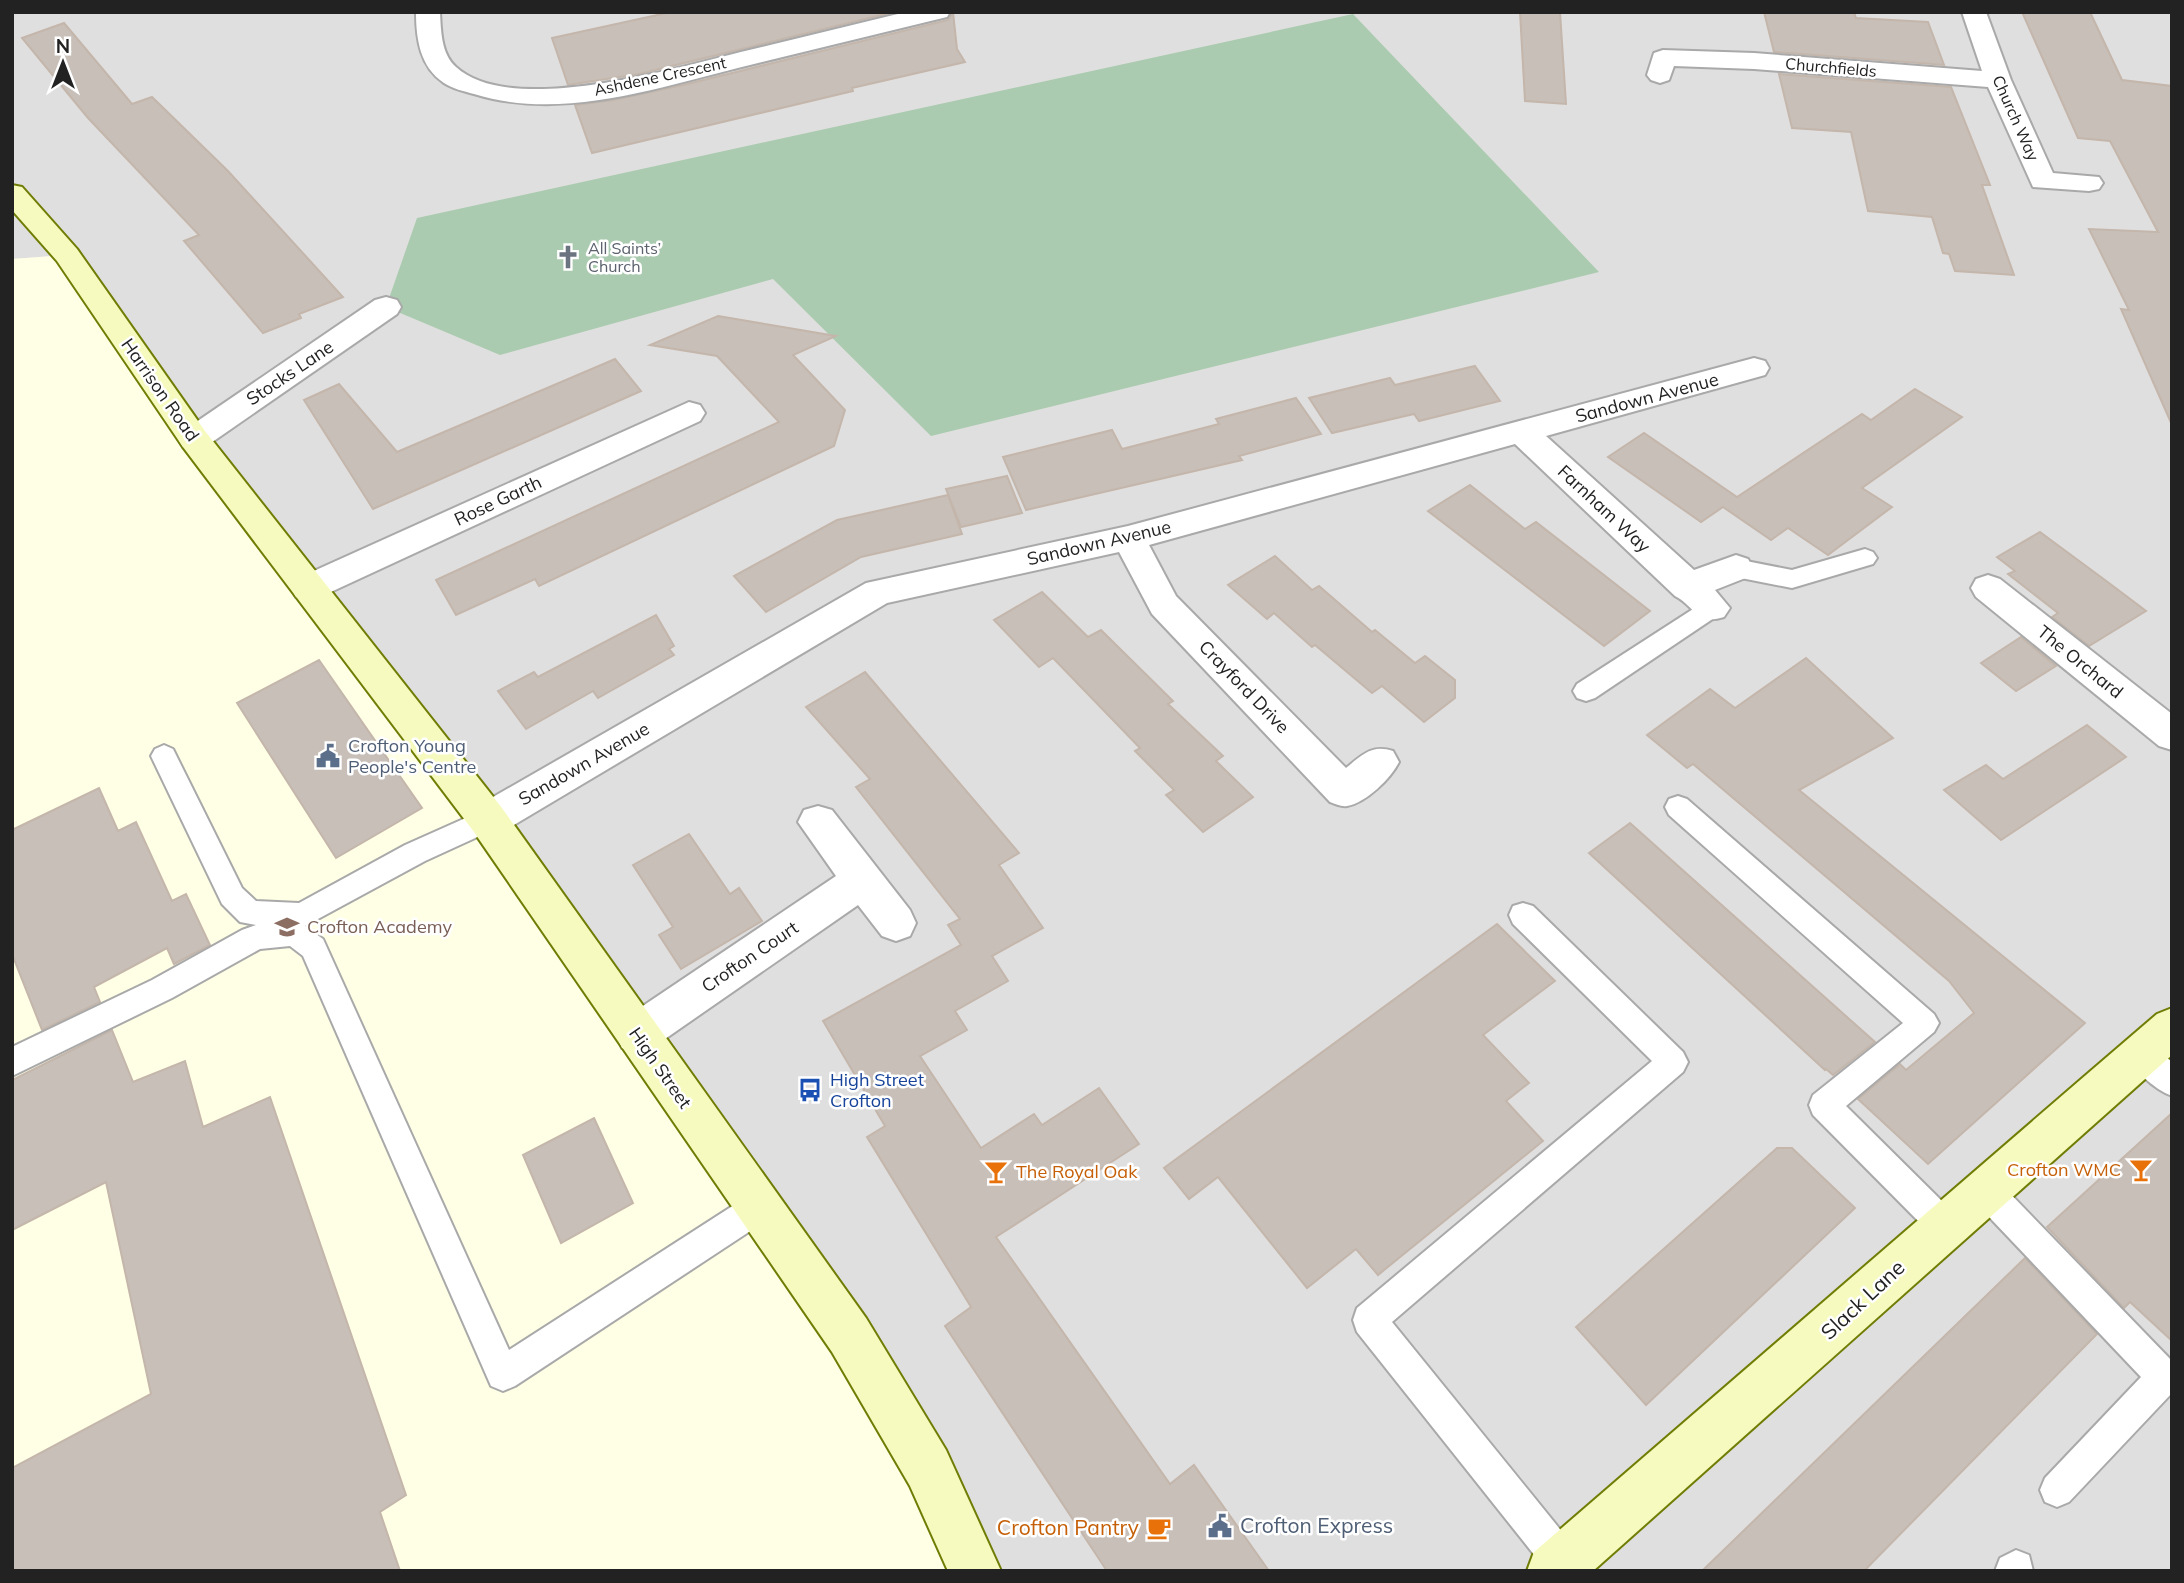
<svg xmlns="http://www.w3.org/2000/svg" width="2184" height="1583" font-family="Mulish,sans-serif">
	<rect width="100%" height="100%" fill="#f2efe9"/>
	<polygon fill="#e0dfdf" points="12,12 2172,12 2172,1571 975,1571 67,255 12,259"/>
	<polygon fill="#ffffe5" points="67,255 488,820 975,1571 12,1571 12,259"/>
	<polygon fill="#aacbaf" points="1353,14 1599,272 931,436 773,279 500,355 386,307 417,218"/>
	<g fill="#c7bfb8" stroke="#c4b6ab" stroke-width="2">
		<polygon points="671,12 894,12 639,74 568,85 552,38"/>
		<polygon points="953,12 957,49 965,62 852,88 853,91 592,153 575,105 613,100 683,85 948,20"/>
		<polygon points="1520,12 1560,12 1566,104 1525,101"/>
		<polygon points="1764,12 1854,12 1856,18 1928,22 1944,65 1774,52"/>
		<polygon points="2022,12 2090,12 2122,80 2172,86 2172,425 2121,309 2129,310 2089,229 2158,232 2110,141 2078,138"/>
		<polygon points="64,23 132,104 152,97 228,171 343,297 299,314 301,318 263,333 184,241 199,235 88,118 22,38"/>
		<polygon points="1779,74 1951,87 1990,185 1982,185 2014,275 1955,271 1949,254 1943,253 1932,217 1868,211 1851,132 1792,128"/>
		<polygon points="718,316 836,336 793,355 845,410 834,446 539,586 535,579 456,615 436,580 779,422 717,356 650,345"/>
		<polygon points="615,359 641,391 373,509 304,400 339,384 397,452"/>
		<polygon points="1475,366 1500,401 1419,421 1414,414 1332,433 1309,398 1390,378 1395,385"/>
		<polygon points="1915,389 1962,417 1862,488 1892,507 1828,555 1788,528 1771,540 1723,507 1701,522 1608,457 1644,433 1737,497 1862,414 1871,420"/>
		<polygon points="1296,398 1321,434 1239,456 1242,460 1026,510 1003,457 1112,430 1122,449 1219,424 1216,419"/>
		<polygon points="1007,476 1022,513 961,527 946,489"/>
		<polygon points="1470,485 1525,529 1536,522 1650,611 1604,646 1428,511"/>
		<polygon points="948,495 962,534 861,557 766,612 734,576 837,520"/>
		<polygon points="2040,532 2109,583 2146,611 2089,646 2052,617 2058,613 2008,574 2015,571 1997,557"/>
		<polygon points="1275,556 1312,590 1319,586 1372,632 1375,630 1415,663 1425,656 1455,680 1455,698 1424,722 1382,686 1372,693 1315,645 1312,647 1274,613 1267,619 1228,585"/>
		<polygon points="1042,592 1088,637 1101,630 1173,701 1168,704 1223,756 1216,761 1253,797 1203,832 1166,795 1174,790 1135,751 1140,748 1053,658 1039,667 994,620"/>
		<polygon points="656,615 674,646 669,649 674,655 598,698 593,691 526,729 498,691 534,672 538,677"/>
		<polygon points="2021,637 2056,666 2016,691 1981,663"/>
		<polygon points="1806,658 1893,738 1799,790 2085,1023 1928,1164 1858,1099 1900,1064 1906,1070 1974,1013 1949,981 1693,764 1687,768 1647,735 1710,689 1735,708"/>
		<polygon points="319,660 422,808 336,858 237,703"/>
		<polygon points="865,672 1019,853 999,865 1043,928 992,956 1008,981 955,1011 967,1030 920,1056 981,1148 1034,1114 1042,1125 1099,1088 1139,1144 996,1237 1170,1484 1194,1465 1269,1571 1107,1571 945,1326 971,1307 867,1137 885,1126 823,1021 961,945 948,925 960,919 856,787 870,779 806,707"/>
		<polygon points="2087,725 2126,757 2001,840 1944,790 1986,765 2003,779"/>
		<polygon points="99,788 118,831 136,822 172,901 186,894 210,945 174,964 167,948 94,987 100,1002 42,1030 12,954 12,830"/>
		<polygon points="1630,823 1810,984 1875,1042 1833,1075 1826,1069 1825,1070 1589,853"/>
		<polygon points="689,834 730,894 739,888 762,921 681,969 659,935 673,927 633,865"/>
		<polygon points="1497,924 1555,981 1483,1035 1529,1083 1506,1101 1543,1141 1378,1275 1356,1249 1307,1288 1218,1177 1189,1199 1164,1168"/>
		<polygon points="112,1030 133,1082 185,1061 203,1127 270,1097 406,1495 380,1512 400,1571 12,1571 12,1468 151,1394 106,1182 12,1230 12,1080"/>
		<polygon points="2172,1113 2172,1341 2130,1302 2124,1308 2047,1227"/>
		<polygon points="594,1118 633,1203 561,1243 523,1155"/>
		<polygon points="1777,1148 1792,1148 1855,1208 1646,1405 1576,1327"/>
		<polygon points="2025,1258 2097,1334 1864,1571 1702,1571"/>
	</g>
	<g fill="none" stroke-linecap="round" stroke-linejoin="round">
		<g stroke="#a9a9a9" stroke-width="4">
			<g id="lane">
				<polygon points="1865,549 1873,552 1877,558 1873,564 1792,588 1736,577 1728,574 1724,568 1728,562 1736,559 1792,570"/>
				<polygon points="1712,599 1720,602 1724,608 1720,614 1595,698 1586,701 1577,698 1573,691 1577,684 1704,602"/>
				<polygon points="164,745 173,749 242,888 256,901 299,903 405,845 479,812 488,809 497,812 501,820 497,828 425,861 305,926 323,939 509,1350 748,1196 759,1192 770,1196 775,1207 770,1218 515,1386 503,1391 491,1386 303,956 290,946 260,949 172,998 12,1076 12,1047 152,980 242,930 256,925 240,922 222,904 151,756 155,749"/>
				<polygon points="1678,796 1687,799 1934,1014 1939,1023 1934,1032 1846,1106 1955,1214 1960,1225 1955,1236 1944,1241 1933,1236 1813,1115 1809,1105 1813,1095 1903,1023 1669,815 1665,807 1669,799"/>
				<polygon points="1523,903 1533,906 1683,1052 1688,1062 1683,1072 1392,1322 1576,1549 1581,1562 1577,1571 1547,1571 1357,1332 1353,1320 1357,1308 1652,1061 1513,924 1509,915 1513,906"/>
				<path d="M2141 1040 2151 1044 2172 1062V1096C2154 1089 2134 1071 2126 1054L2131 1044Z"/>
				<polygon points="1984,1174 1995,1178 2172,1361 2172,1393 2069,1502 2057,1507 2045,1502 2040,1490 2045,1478 2141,1377 1973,1200 1968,1189 1973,1178"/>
				<polygon points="2016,1550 2029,1555 2033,1571 1995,1571 2000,1558"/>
			</g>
		</g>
		<g stroke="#a9a9a9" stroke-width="4">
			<g id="street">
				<path d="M416 12H440C441 31 441 54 456 67 512 118 679 67 745 51 799 38 852 25 906 12H950L947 17C881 33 816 49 750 65 662 86 564 122 474 94 463 91 453 89 444 83 420 67 416 39 416 12Z"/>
				<polygon points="1962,12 1986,12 2011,80 2053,173 2099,177 2103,183 2099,189 2089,191 2033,187 1988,87 1754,69 1674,66 1669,80 1660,83 1651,80 1647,75 1654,53 1663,50 1754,53 1982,71"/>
				<polygon points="386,297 397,300 401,307 397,314 205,447 194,450 183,447 178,439 183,431 375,300"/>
				<path d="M1754 358 1765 361 1769 368 1765 375 1546 436 1694 570 1736 555 1748 559 1753 568 1748 577 1715 590 1730 608 1724 617C1696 626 1696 607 1675 596L1515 444 1149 545 1176 596 1346 768C1362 755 1372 744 1393 751L1399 762C1391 778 1366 803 1347 806 1341 807 1336 804 1330 802L1152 614 1119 552 887 603 502 832 488 836 474 832 468 820 474 808 866 583 1128 526Z"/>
				<polygon points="689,402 700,405 705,413 700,421 320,597 308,601 296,597 291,588 296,579"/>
				<polygon points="1988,575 2000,579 2172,714 2172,750 2159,746 1976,597 1971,588 1976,579"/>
				<polygon points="818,806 832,810 910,910 916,923 910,936 896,941 882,936 858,905 652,1048 637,1054 622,1048 616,1034 622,1020 836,876 798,822 804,810"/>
			</g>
		</g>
		<g stroke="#707d05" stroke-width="4">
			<g id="secondary">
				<polygon points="12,185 22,187 77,249 205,431 502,808 866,1318 946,1450 1001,1571 948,1571 910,1486 832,1352 474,832 183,447 57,261 12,210"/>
				<polygon points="2172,1008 2172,1055 1593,1571 1527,1571 1534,1552 2079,1081 2157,1014"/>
			</g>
		</g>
		<use href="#lane" fill="#fff" fill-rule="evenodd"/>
		<use href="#street" fill="#fff" fill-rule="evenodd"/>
		<use href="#secondary" fill="#f7fabf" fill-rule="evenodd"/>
	</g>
	<defs>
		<g id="church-bare" transform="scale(1.89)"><path d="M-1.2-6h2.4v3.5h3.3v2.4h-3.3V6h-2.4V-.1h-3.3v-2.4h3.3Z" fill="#6b7280" stroke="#fff" stroke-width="2.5" paint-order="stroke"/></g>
		<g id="civic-bare" transform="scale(1.89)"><path d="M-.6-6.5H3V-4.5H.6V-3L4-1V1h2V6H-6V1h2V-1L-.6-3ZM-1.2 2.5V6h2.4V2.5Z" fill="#5c6f8a" stroke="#fff" stroke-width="2.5" paint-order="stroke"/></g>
		<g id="school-bare" transform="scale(1.89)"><path d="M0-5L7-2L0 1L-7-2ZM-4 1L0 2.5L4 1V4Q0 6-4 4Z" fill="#8d6e63" stroke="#fff" stroke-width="2.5" paint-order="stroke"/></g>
		<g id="bus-bare" transform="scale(1.89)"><path d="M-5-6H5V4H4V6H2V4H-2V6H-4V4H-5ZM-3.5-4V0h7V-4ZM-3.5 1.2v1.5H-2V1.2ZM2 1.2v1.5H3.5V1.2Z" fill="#1a4fb4" stroke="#fff" stroke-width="2.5" paint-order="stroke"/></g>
		<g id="bar-bare" transform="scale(1.89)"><path d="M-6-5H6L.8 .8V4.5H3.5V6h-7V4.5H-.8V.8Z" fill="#e8710a" stroke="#fff" stroke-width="2.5" paint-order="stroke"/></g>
		<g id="cafe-bare" transform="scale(1.89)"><path d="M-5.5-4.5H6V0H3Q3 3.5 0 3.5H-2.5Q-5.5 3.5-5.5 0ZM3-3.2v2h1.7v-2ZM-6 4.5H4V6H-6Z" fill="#e8710a" stroke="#fff" stroke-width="2.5" paint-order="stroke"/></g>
	</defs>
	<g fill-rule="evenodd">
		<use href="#church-bare" x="568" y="257"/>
		<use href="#civic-bare" x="328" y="756"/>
		<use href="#school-bare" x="287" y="927"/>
		<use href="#bus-bare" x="810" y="1090"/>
		<use href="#bar-bare" x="2141" y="1170"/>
		<use href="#bar-bare" x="996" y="1172"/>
		<use href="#civic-bare" x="1220" y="1526"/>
		<use href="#cafe-bare" x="1159" y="1528"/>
	</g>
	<g text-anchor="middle" stroke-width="5" stroke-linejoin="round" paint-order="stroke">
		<g font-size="16" fill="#222" stroke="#fff">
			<text transform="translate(1831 67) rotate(5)" y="6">Churchfields</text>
			<text transform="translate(660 76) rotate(-12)" y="6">Ashdene Crescent</text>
			<text transform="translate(2016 118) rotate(66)" y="6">Church Way</text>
		</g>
		<g font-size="16" fill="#5b616d" stroke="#fff" text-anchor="start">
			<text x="588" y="254">All Saints’<tspan x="588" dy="18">Church</tspan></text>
		</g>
		<g font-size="18" fill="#222" stroke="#fff">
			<text transform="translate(290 373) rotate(-34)" y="6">Stocks Lane</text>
			<text transform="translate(160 390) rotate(55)" y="6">Harrison Road</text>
			<text transform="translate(1647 398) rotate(-15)" y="6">Sandown Avenue</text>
			<text transform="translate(498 501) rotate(-25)" y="6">Rose Garth</text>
			<text transform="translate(1604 509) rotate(43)" y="6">Farnham Way</text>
			<text transform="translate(1099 543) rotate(-13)" y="6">Sandown Avenue</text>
			<text transform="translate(2080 662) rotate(39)" y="6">The Orchard</text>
			<text transform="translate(1244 687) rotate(46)" y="6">Crayford Drive</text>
			<text transform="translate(584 764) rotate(-30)" y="6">Sandown Avenue</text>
			<text transform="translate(750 957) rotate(-34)" y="6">Crofton Court</text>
			<text transform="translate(660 1068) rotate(55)" y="6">High Street</text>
		</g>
		<g font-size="18" fill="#4e5e75" stroke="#fff" text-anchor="start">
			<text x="348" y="752">Crofton Young<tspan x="348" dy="21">People's Centre</tspan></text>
		</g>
		<g font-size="18" fill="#785e54" stroke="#fff" text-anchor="start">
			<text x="307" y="933">Crofton Academy</text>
		</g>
		<g font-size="18" fill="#164399" stroke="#fff" text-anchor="start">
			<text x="830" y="1086">High Street<tspan x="830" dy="21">Crofton</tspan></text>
		</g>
		<g font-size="18" fill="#c56008" stroke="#fff" text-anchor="end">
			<text x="2121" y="1176">Crofton WMC</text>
			<text x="1016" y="1178" text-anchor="start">The Royal Oak</text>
		</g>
		<g font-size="21" fill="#222" stroke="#fff">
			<text transform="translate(1863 1300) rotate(-43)" y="7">Slack Lane</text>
		</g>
		<g font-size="21" fill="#4e5e75" stroke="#fff" text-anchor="start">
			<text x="1240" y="1533">Crofton Express</text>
		</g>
		<g font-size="21" fill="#c56008" stroke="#fff" text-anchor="end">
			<text x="1139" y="1535">Crofton Pantry</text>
		</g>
	</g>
	<rect width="2184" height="1583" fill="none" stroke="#222222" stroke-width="28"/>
	<g transform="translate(63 63)" stroke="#ffffff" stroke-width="5" paint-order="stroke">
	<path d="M0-5L12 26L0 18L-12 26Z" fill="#222222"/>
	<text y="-10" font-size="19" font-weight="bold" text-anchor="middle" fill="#222222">N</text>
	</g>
</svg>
